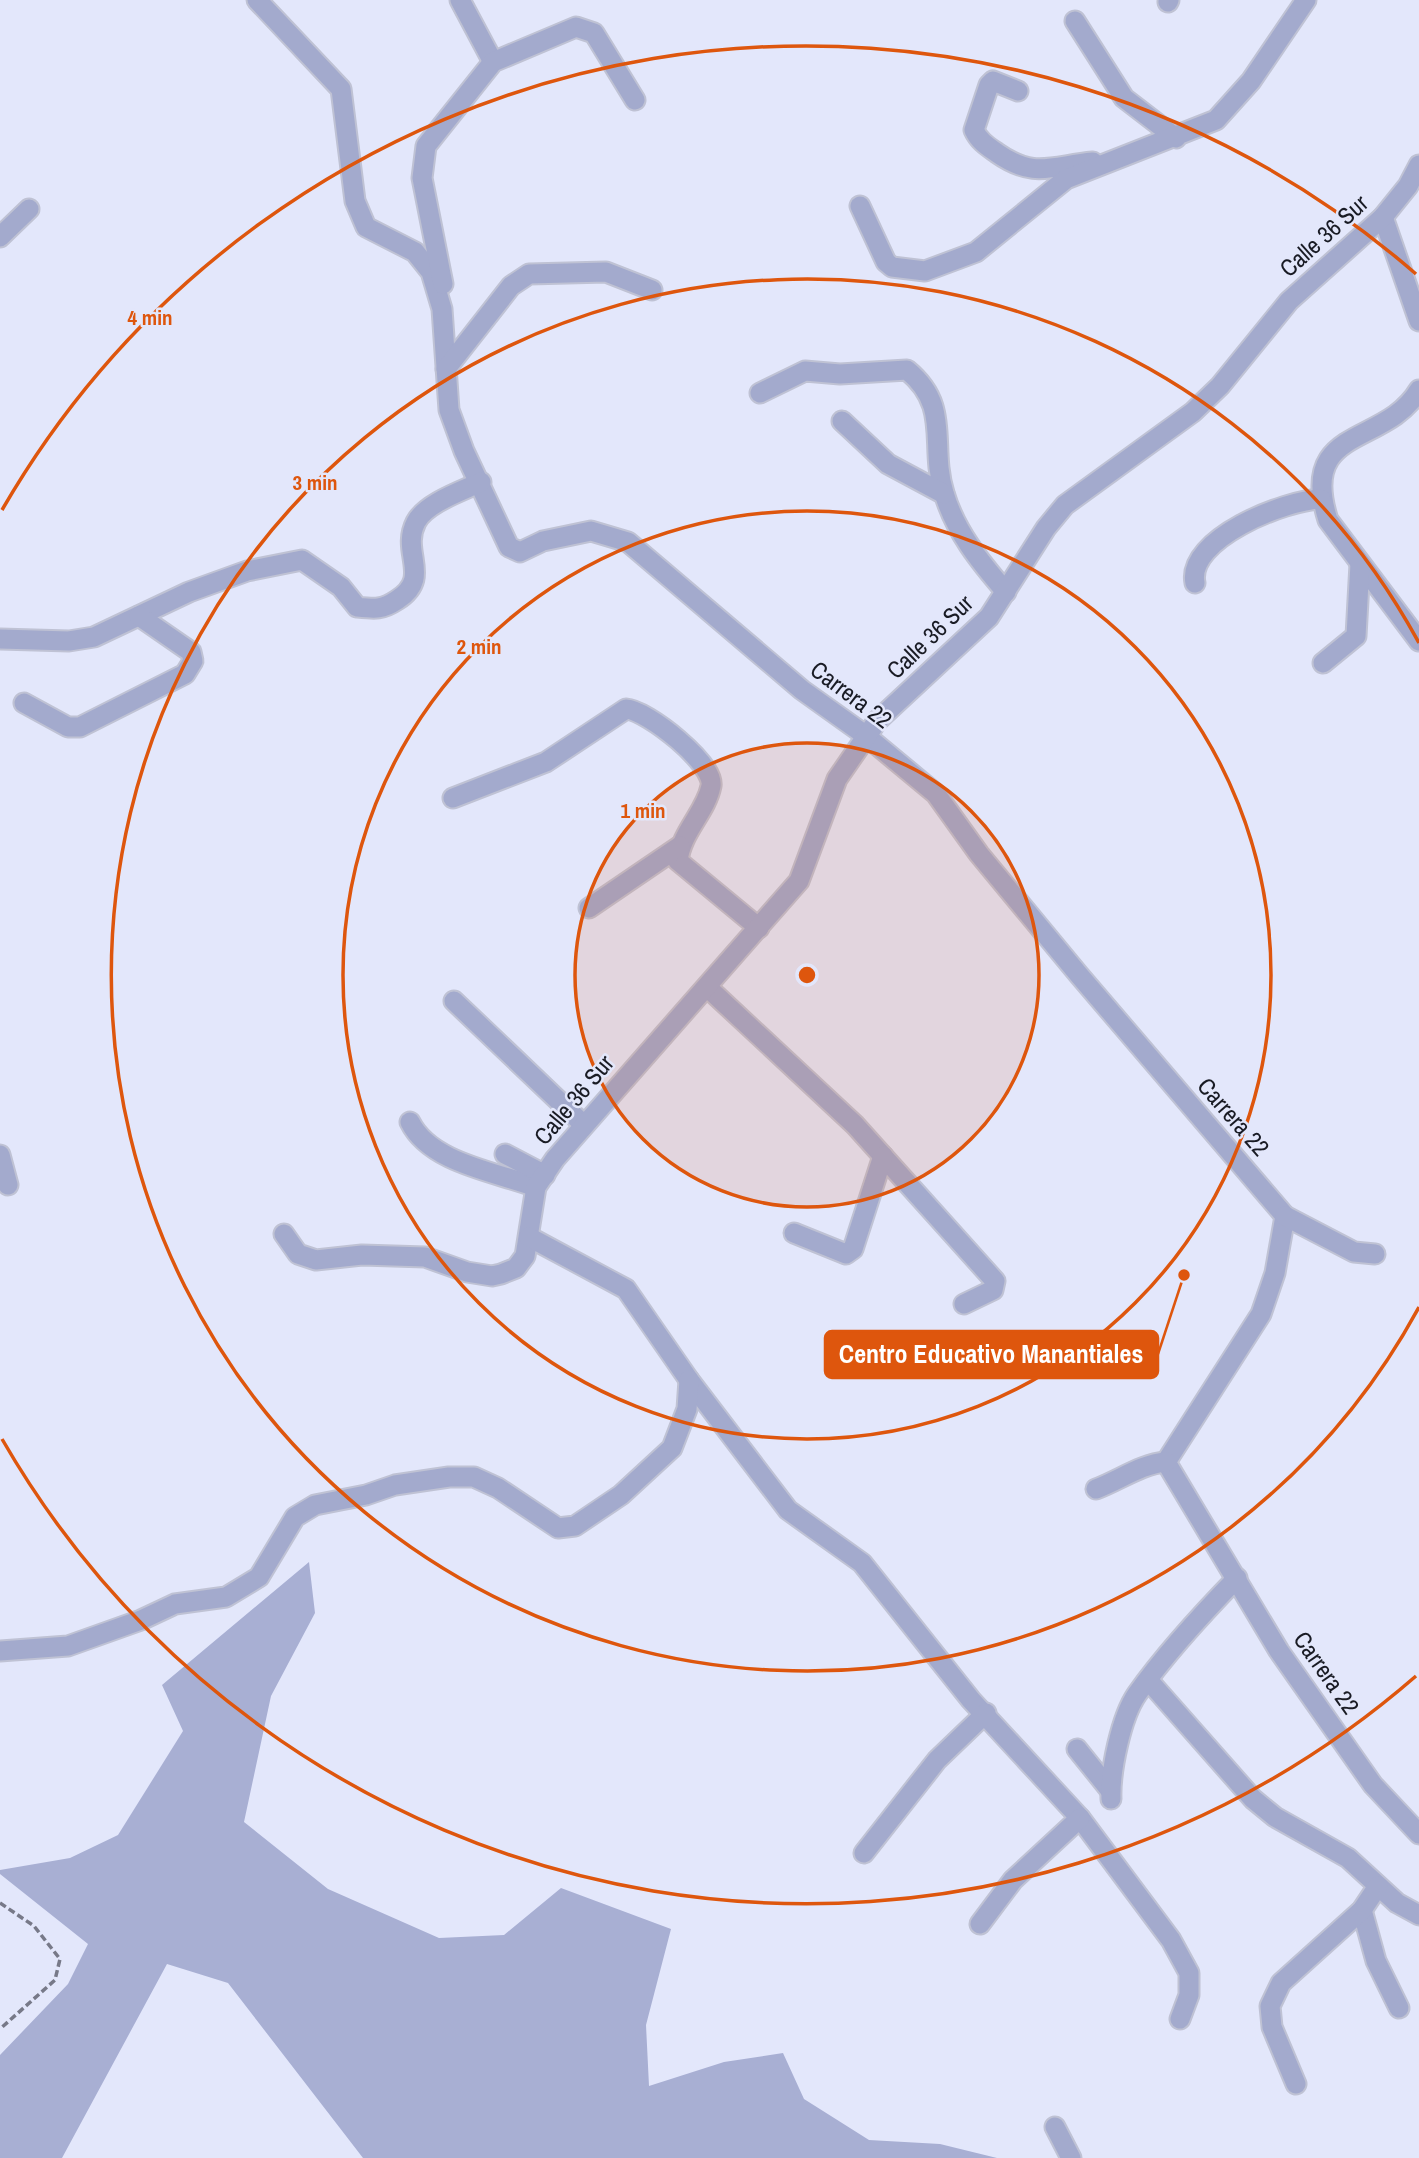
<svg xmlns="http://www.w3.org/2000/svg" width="1419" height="2158" font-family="'Archivo Narrow',sans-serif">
	<rect width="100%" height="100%" fill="#e3e7fb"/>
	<polygon fill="#a8afd3" points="309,1562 315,1613 271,1696 244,1822 328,1889 439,1938 504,1935 561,1888 671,1929 646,2025 649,2086 724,2062 783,2053 804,2099 869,2140 940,2144 997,2158 363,2158 228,1983 167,1964 62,2158 0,2158 0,2055 68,1984 88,1944 0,1874 0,1870 70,1858 118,1835 183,1731 162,1685"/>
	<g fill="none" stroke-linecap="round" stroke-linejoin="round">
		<g stroke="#bfc2d4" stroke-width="23">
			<g id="minor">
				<polyline points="257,0 341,89 355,201 366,227 415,252 431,272 442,309 449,410 464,451 509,547 520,552 543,541 591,531 628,542 802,690 865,735 936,794 979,854 1079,975 1285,1216 1275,1273 1261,1314 1166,1462 1279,1651 1373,1785 1419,1834"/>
				<polyline points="460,0 493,62"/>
				<polyline points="1168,2 1169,0"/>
				<polyline points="1075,21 1124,98 1176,138"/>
				<path d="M1018 91 993 81 989 85 974 130C979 141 987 146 997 153 1034 179 1051 166 1093 162"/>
				<polyline points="860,206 886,262 892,267 925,271 976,252 1066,179 1216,120 1251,81 1306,0"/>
				<polyline points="1383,217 1419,321"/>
				<polyline points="0,237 29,209"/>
				<polyline points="443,284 422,178 426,146 493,62 576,27 594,33 635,100"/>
				<polyline points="446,369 511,286 529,274 606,272 652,290"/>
				<path d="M1419 390C1385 447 1298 425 1328 520L1419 641"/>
				<path d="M760 393 805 371 840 374 907 370C952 407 929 444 944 493 955 531 980 562 1006 592"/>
				<polyline points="842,421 888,464 944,494"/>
				<path d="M1195 583C1186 539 1285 500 1321 499"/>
				<path d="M0 639 69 641 94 637 189 592 247 571 302 560 341 587 357 607C375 609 382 610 397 600 433 577 400 553 416 522 426 503 462 491 481 482"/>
				<polyline points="1323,663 1356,636 1360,564"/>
				<polyline points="24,703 68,727 80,727 185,674 193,661 191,652 139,616"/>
				<path d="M453 798 546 762 626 709C647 710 715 764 711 786 706 812 681 832 678 861L759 928"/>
				<polyline points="589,908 680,846"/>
				<polyline points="707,987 855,1125 995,1281 993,1290 964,1304"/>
				<polyline points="454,1001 584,1125"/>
				<path d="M410 1122C430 1163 496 1172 536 1187"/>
				<polyline points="505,1154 545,1175"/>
				<polyline points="0,1155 8,1185"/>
				<polyline points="1285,1216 1354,1252 1375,1254"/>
				<polyline points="794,1233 846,1254 853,1249 883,1156"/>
				<polyline points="284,1234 298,1254 316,1260 362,1255 425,1257 467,1272 492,1276 501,1274 516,1268 525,1256 536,1187 555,1159 799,881 837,779 877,721 989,617 1046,528 1065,505 1193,412 1220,386 1289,301 1383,217 1408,186 1419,165"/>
				<polyline points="529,1237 626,1289 689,1380 788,1510 862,1563 971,1700 1080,1818 1171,1940 1189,1973 1189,1995 1180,2019"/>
				<path d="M1096 1489C1120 1480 1141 1464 1166 1462"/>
				<polyline points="0,1651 68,1646 141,1620 175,1604 226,1597 259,1577 295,1517 315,1505 366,1495 395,1485 449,1477 474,1477 498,1488 558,1528 575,1526 621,1495 672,1448 687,1409 689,1380"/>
				<polyline points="1149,1681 1253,1799 1275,1817 1348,1858 1397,1903 1419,1915"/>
				<polyline points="1077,1749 1110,1790"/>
				<path d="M1111 1799C1110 1771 1121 1717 1137 1694 1166 1653 1202 1614 1237 1578"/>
				<polyline points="864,1853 937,1760 986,1713"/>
				<polyline points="1362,1910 1376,1961 1399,2008"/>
				<polyline points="980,1924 1013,1880 1080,1818"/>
				<polyline points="1296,2084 1272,2027 1270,2006 1281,1983 1362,1910 1378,1886"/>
				<polyline points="1055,2127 1071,2158"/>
			</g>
		</g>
		<polyline stroke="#777988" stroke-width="3.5" stroke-dasharray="7 3.5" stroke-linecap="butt" points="0,1903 34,1926 60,1959 55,1980 0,2029"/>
		<use href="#minor" stroke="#a3aacd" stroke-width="19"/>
	</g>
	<circle cx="807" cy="975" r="232" fill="#de560d" fill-opacity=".12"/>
	<g fill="none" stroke="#de560d" stroke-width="3.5">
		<circle cx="807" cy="975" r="232"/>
		<circle cx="807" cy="975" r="464"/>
		<path d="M1419 1307A696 696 0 1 1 1419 643"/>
		<path d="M1416 1676A929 929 0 0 1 2 1439M2 510A929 929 0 0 1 1416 274"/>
	</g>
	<g text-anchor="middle" stroke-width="5" stroke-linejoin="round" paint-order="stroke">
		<g font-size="24" fill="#191b24" stroke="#e3e7fb">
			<text transform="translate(1324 236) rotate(-42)" y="8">Calle 36 Sur</text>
			<text transform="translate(930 637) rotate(-44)" y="8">Calle 36 Sur</text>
			<text transform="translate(851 695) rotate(37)" y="8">Carrera 22</text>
			<text transform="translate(574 1100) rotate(-50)" y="8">Calle 36 Sur</text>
			<text transform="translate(1233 1117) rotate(49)" y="8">Carrera 22</text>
			<text transform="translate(1326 1673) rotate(55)" y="8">Carrera 22</text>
		</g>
	</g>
	<circle cx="807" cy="975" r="10" fill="#de560d" stroke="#e3e7fb" stroke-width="3.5"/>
	<g font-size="21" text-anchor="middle" font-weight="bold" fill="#de560d" stroke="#e3e7fb" stroke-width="5" stroke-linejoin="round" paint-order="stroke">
		<text x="150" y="325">4 min</text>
		<text x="315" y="490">3 min</text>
		<text x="479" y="654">2 min</text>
		<text x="643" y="818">1 min</text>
	</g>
	<path fill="none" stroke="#de560d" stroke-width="2.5" d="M1184 1275L1158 1354"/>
	<circle fill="#de560d" stroke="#e3e7fb" stroke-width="2.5" cx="1184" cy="1275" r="7"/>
	<rect fill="#de560d" stroke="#de560d" stroke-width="2.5" x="825" y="1331" width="333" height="47" rx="7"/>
	<g font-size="26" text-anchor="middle" font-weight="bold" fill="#fff">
		<text x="991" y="1363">Centro Educativo Manantiales</text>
	</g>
</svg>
